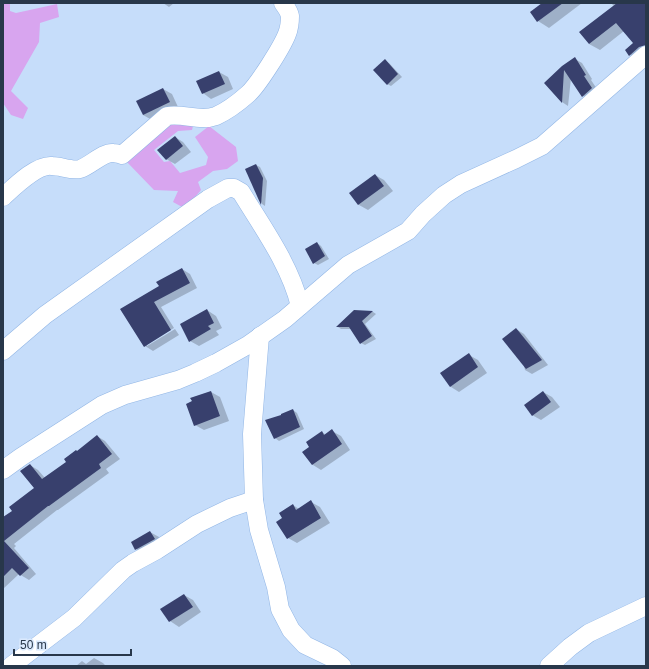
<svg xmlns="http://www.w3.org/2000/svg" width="649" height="669" font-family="Arial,sans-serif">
	<rect width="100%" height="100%" fill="#c6ddfa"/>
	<g fill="#d8a5ef">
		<polygon points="3,3 10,3 10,11 16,13 57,4 59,17 40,23 39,42 11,91 28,108 23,119 11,115 3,103"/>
		<path d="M171 118 194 122 192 130 178 131 154 150 164 162 170 161 180 173 206 165 208 157 195 137 209 126 236 147 238 161 227 169 213 171 198 182 201 190C196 197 190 201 184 208L173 202 178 191 154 190 126 161Z"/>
	</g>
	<g fill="#0003">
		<polygon points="163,3 174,3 169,7"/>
		<polygon points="543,3 582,3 549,28 538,21"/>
		<polygon points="611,3 646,3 646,57 641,61 630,55 635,43 624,31 600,50 589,44 614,6"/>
		<polygon points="575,59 582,63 592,79 591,80 599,92 590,100 583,96 571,78 568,106 562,102 546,83"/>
		<polygon points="385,61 389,63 402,77 391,86 387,84"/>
		<polygon points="219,72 228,77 233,89 211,99 203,93"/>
		<polygon points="163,89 172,94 178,107 152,120 143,115"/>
		<polygon points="175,137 183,142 191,152 175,164 166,159"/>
		<polygon points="256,165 260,167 267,181 265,206 262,204 246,170"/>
		<polygon points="375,175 384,180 393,191 368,210 359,205 351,194"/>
		<polygon points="317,243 321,246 329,259 318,265 314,263"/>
		<polygon points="182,269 190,274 197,288 161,307 174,328 147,344 147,346 175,329 179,335 153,351 145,346 121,309 160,287"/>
		<polygon points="207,310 216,316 222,328 216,331 219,335 199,346 190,341"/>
		<polygon points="355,311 373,312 376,314 365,324 376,339 365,345 361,343 352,329 341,329 338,327"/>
		<polygon points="516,329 524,334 548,365 532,374 525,370"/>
		<polygon points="469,355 478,360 487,373 459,392 451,387 441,373"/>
		<polygon points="211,392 220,397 229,421 204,430 195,425"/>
		<polygon points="543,392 552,397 560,407 541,420 532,415"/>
		<polygon points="293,410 297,413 304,429 279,441 275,438"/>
		<polygon points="332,431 341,436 350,450 321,470 313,465 304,452 310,447 322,432 326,435"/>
		<polygon points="97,436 105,441 120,459 106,469 109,473 58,510 57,510 14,544 16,546 14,548 36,574 29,580 19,574 3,589 3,523 36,488 30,465 38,470 45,478 67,463 77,452"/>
		<polygon points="311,502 320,507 330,523 297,543 288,538 283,518 293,505 299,509"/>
		<polygon points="150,532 159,537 163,544 145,554 136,549"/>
		<polygon points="184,595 193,600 201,612 179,627 170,621"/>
		<polygon points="94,658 103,663 106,666 76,666 82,661 86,664"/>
	</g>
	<g fill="#38406d">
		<polygon points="542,3 563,3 537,22 530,12"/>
		<polygon points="617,3 646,3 646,45 639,47 629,56 625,50 633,43 616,23 589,44 579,32"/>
		<polygon points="575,57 586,75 584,76 592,88 582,97 564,70 562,103 544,83 562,66"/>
		<polygon points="385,59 398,74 387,85 373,70"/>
		<polygon points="219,71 225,84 202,94 196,81"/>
		<polygon points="163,88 170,102 143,115 136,101"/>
		<polygon points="175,136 183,146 166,160 157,150"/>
		<polygon points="256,164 263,178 261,205 245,169"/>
		<polygon points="375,174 384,186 358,205 349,193"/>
		<polygon points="317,242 325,256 313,264 305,249"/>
		<polygon points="182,268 190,283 154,302 171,330 144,347 120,309 159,286 156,282"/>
		<polygon points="207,309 214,323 208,326 211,329 189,342 180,324"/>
		<polygon points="354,310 373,311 362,321 372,336 360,344 349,327 336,327"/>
		<polygon points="516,328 542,360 526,369 502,339"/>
		<polygon points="469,353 478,367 450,387 440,373"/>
		<polygon points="211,391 220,416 194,426 186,404 192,401 190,398"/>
		<polygon points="543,391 551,402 532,416 524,405"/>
		<polygon points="293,409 300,427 274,439 265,420 281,415 281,414"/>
		<polygon points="332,429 342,444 312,465 302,452 309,447 306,442 322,431 324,435"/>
		<polygon points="97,435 112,454 99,464 101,468 49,506 48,506 4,541 29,568 20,576 12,568 3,577 3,517 12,511 9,507 34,488 20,471 30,464 42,479 66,462 64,459 76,450 77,451"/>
		<polygon points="311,500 321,518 287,539 276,522 282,518 279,513 293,504 296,510"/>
		<polygon points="150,531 155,539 135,550 131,542"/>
		<polygon points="184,594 193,607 169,622 160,609"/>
	</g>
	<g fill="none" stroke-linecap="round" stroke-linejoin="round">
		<g stroke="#92b6e5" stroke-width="19">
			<g id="minor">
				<path d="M3 197C14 187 37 164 52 166 61 166 71 171 80 169 90 166 103 152 113 153 116 153 119 154 122 155L167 116C184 113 200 122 216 116 227 111 239 102 248 94 258 85 282 47 287 34 289 29 290 22 290 16 289 11 286 7 283 3"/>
				<polyline points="260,336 252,434 254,500 259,530 276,587 280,609 291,630 305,645 332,658 342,666"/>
				<path d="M3 351 45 315 208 199 228 188H234L241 192C263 228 290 265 300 306"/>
				<polyline points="3,470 21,457 102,405 125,395 178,380 195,373 216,363 248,345 285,319 348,265 408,231 423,214 444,195 461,184 516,159 542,146 646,55"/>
				<polyline points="11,666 74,618 123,570 133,563 157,550 197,524 230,508 254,500"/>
				<polyline points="549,666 570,647 589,633 646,606"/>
			</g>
		</g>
		<use href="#minor" stroke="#fff" stroke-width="18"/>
	</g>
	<rect width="649" height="669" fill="none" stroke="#28374a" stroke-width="8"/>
	<path d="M14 649v6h117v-6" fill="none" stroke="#28374a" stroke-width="2"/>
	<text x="20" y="649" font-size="12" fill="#28374a" stroke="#dae9fd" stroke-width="3" paint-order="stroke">50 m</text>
</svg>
